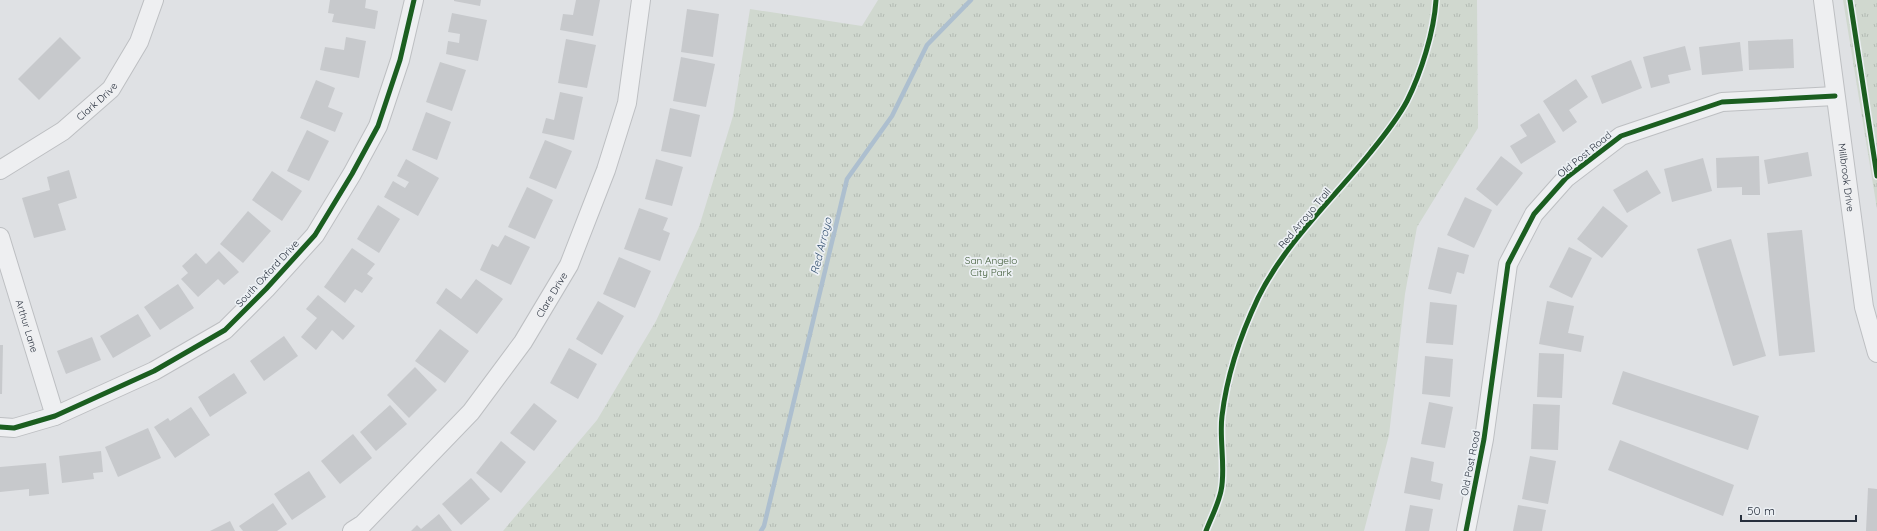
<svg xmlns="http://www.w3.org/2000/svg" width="1877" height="531" font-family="Quicksand,sans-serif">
	<defs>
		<pattern id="grass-tufts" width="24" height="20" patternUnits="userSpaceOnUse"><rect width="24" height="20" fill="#d0d8cf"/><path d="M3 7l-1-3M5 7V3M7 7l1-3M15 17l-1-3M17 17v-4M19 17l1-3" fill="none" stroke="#b3bab3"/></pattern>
	</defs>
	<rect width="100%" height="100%" fill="#dfe1e4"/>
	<g fill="url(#grass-tufts)">
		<polygon points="878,0 1477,0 1478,128 1417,227 1405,294 1389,435 1364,531 503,531 597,420 656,321 699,227 733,116 750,9 862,26"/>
		<polygon points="1843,0 1877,0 1877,209"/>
	</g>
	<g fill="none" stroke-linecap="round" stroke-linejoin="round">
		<polyline stroke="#adbfcf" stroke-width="4.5" points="761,531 764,526 847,179 892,116 927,45 971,0"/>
	</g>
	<g fill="#c7c9cc">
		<polygon points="330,0 366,0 365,8 378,11 375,29 332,22 334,14 328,13"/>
		<polygon points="454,0 481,0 480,6 454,1"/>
		<polygon points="576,0 600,0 593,36 560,30 563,14 573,15"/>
		<polygon points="687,9 719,14 713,57 681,52"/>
		<polygon points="452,13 487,20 478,61 446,54 448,41 459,43 460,34 448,32"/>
		<polygon points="60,37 81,58 39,100 18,79"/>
		<polygon points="346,37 366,41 359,78 320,70 325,47 344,50"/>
		<polygon points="566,39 596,45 587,88 558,83"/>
		<polygon points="1793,39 1794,68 1749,70 1748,41"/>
		<polygon points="1740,42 1743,71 1702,75 1699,47"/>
		<polygon points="1685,46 1691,70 1668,75 1670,83 1651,88 1643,57"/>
		<polygon points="681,57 715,64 706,107 673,101"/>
		<polygon points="1631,60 1642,88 1602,104 1591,76"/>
		<polygon points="440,62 466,70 452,111 426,102"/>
		<polygon points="1576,79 1588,97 1569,110 1577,122 1563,132 1543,101"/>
		<polygon points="316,80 335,88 328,107 343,113 335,132 300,118"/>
		<polygon points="560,92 583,97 574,140 542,133 546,118 554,120"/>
		<polygon points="670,108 700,115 691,157 661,151"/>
		<polygon points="426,112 451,122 437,160 412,150"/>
		<polygon points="1539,113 1556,142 1521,164 1510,146 1527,136 1520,125"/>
		<polygon points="307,130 329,141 309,181 287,171"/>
		<polygon points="545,140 572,151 556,189 529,178"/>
		<polygon points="1808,152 1812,176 1768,184 1764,160"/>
		<polygon points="1501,156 1523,173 1497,206 1476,189"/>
		<polygon points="1759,156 1760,195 1742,195 1742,187 1717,188 1716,158"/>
		<polygon points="1703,158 1712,191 1672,202 1664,169"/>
		<polygon points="406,159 439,178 418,216 384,197 393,181 405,188 409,182 397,176"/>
		<polygon points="656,159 683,167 672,206 645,199"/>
		<polygon points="69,170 77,198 58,204 66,230 34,238 22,198 50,190 47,177"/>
		<polygon points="1647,170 1661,193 1627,213 1613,190"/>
		<polygon points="272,171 302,191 282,221 252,200"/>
		<polygon points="527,187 553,200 535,239 508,227"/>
		<polygon points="1465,197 1492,210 1474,248 1447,235"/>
		<polygon points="378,205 400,219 379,253 357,239"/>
		<polygon points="1603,206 1628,226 1602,258 1577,239"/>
		<polygon points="639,208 668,218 663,230 670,233 660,261 624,249"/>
		<polygon points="248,211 271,231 243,263 220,244"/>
		<polygon points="1802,230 1815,352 1779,356 1767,233"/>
		<polygon points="505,235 530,247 511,285 480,270 492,244 498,247"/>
		<polygon points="1731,239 1766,356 1733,366 1697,249"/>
		<polygon points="1438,247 1469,255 1464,274 1457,272 1451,294 1428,289"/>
		<polygon points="1569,247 1592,258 1572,298 1549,287"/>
		<polygon points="352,248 375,264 367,274 373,278 362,293 355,289 345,303 324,287"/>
		<polygon points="219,251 239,272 224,285 218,279 198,297 181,279 188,273 182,266 196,253 206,264"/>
		<polygon points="619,257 651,271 635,308 603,294"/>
		<polygon points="476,279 503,299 477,334 436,303 446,288 461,299"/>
		<polygon points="178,284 194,308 160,330 144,307"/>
		<polygon points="318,295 355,326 343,340 332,330 316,350 301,337 317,318 306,309"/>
		<polygon points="598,301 624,316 602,355 576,339"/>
		<polygon points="1547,301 1574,306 1568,333 1584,336 1581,352 1539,344"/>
		<polygon points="1430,302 1457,305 1453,345 1426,343"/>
		<polygon points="138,314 151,336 113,358 100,336"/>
		<polygon points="440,329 469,351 445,383 415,361"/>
		<polygon points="284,336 298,356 264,381 250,361"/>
		<polygon points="92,337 101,360 66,374 57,351"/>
		<polygon points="0,345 3,345 2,394 0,394"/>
		<polygon points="569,348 597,364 578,399 550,383"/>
		<polygon points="1539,353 1564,354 1562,398 1537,397"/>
		<polygon points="1425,356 1453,359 1450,397 1422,394"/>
		<polygon points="415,367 437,390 409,418 387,395"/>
		<polygon points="1623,371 1759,416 1748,450 1612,404"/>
		<polygon points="234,373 247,393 210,417 198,397"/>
		<polygon points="1429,402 1453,407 1445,448 1421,444"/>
		<polygon points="534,403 557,421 534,451 510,433"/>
		<polygon points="1533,404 1560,405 1558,450 1531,449"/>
		<polygon points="390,405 407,424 376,451 360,432"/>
		<polygon points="191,407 210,435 175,458 154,427 168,418 170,421"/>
		<polygon points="148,428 161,458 118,477 105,447"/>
		<polygon points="353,434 372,458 340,484 321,461"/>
		<polygon points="1620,440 1734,485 1723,516 1608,470"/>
		<polygon points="501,441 526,462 501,493 476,473"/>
		<polygon points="101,451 103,472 93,473 94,479 62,483 59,456"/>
		<polygon points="1530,456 1556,461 1548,504 1522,499"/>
		<polygon points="1411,457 1434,462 1431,481 1443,484 1440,500 1404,493"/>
		<polygon points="46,463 49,494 29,496 29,489 0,492 0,467"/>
		<polygon points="309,471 326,497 292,520 274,494"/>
		<polygon points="471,478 490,499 461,525 442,504"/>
		<polygon points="1868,488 1877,489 1877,531 1866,531"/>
		<polygon points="273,503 287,524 277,531 243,531 239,526"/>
		<polygon points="1410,505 1433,509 1429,531 1405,531"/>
		<polygon points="1518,505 1546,510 1542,531 1513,531"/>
		<polygon points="439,514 452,531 411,531 417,525 421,529"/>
		<polygon points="230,521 235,531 210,531"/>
	</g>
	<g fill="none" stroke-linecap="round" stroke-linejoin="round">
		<g stroke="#bdbfc2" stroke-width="20">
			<g id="minor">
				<path id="s1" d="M1823 0 1864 307 1877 353"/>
				<path id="s2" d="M0 170 63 131 111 89 139 42 154 0"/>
				<path id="s3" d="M0 237 55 416"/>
				<polyline points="0,427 14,428 55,416 154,371 225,330 266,289 315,235 352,174 378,126 400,60 414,0"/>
				<path id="s4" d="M352 531 363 524 471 412 523 342 569 265 606 170 627 103 641 0"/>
				<polyline points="1466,531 1484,439 1508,264 1534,214 1566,178 1621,136 1722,102 1835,96"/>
			</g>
		</g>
		<use href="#minor" stroke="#eeeff1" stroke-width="18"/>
		<g stroke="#ecf0f4" stroke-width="8">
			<g id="cycleway">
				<polyline points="1850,0 1877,176"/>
				<polyline points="0,427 14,428 55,416 154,371 225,330 266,289 315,235 352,174 378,126 400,60 414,0"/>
				<path d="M1206 531C1211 518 1218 505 1221 491 1226 469 1219 439 1222 416 1227 374 1240 336 1258 298 1285 243 1332 200 1370 153 1383 137 1397 120 1407 101 1421 73 1434 32 1436 0"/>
				<polyline points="1466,531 1484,439 1508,264 1534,214 1566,178 1621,136 1722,102 1835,96"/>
			</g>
		</g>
		<use href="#cycleway" stroke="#1b5e20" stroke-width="5"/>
	</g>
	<g text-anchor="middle" stroke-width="3.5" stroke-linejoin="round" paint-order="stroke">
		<g font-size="10" fill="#272f3c" stroke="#ecf0f4">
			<text dy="4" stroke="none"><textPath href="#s2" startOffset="119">Clark Drive</textPath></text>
			<text transform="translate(1584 154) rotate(-39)" y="4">Old Post Road</text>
			<text dy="4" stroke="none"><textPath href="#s1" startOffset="179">Millbrook Drive</textPath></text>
			<text transform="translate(1304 218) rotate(-50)" y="4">Red Arroyo Trail</text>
			<text transform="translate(267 273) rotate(-47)" y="4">South Oxford Drive</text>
			<text dy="4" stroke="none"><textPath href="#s4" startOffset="311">Clare Drive</textPath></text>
			<text dy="4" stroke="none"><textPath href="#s3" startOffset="93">Arthur Lane</textPath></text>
			<text transform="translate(1470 463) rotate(-79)" y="4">Old Post Road</text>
		</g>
		<g font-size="10" fill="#3c5834" stroke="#ecf0f4">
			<text x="991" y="264">San Angelo<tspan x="991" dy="12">City Park</tspan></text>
		</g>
		<g font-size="11" font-style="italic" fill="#324f6f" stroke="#ecf0f4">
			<text transform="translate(821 246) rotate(-76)" y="4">Red Arroyo</text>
		</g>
	</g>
	<path d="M1741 515v6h115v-6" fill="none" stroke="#272f3c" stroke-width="2"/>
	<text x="1747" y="515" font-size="12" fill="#272f3c" stroke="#ecf0f4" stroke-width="3" paint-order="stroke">50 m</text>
</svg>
